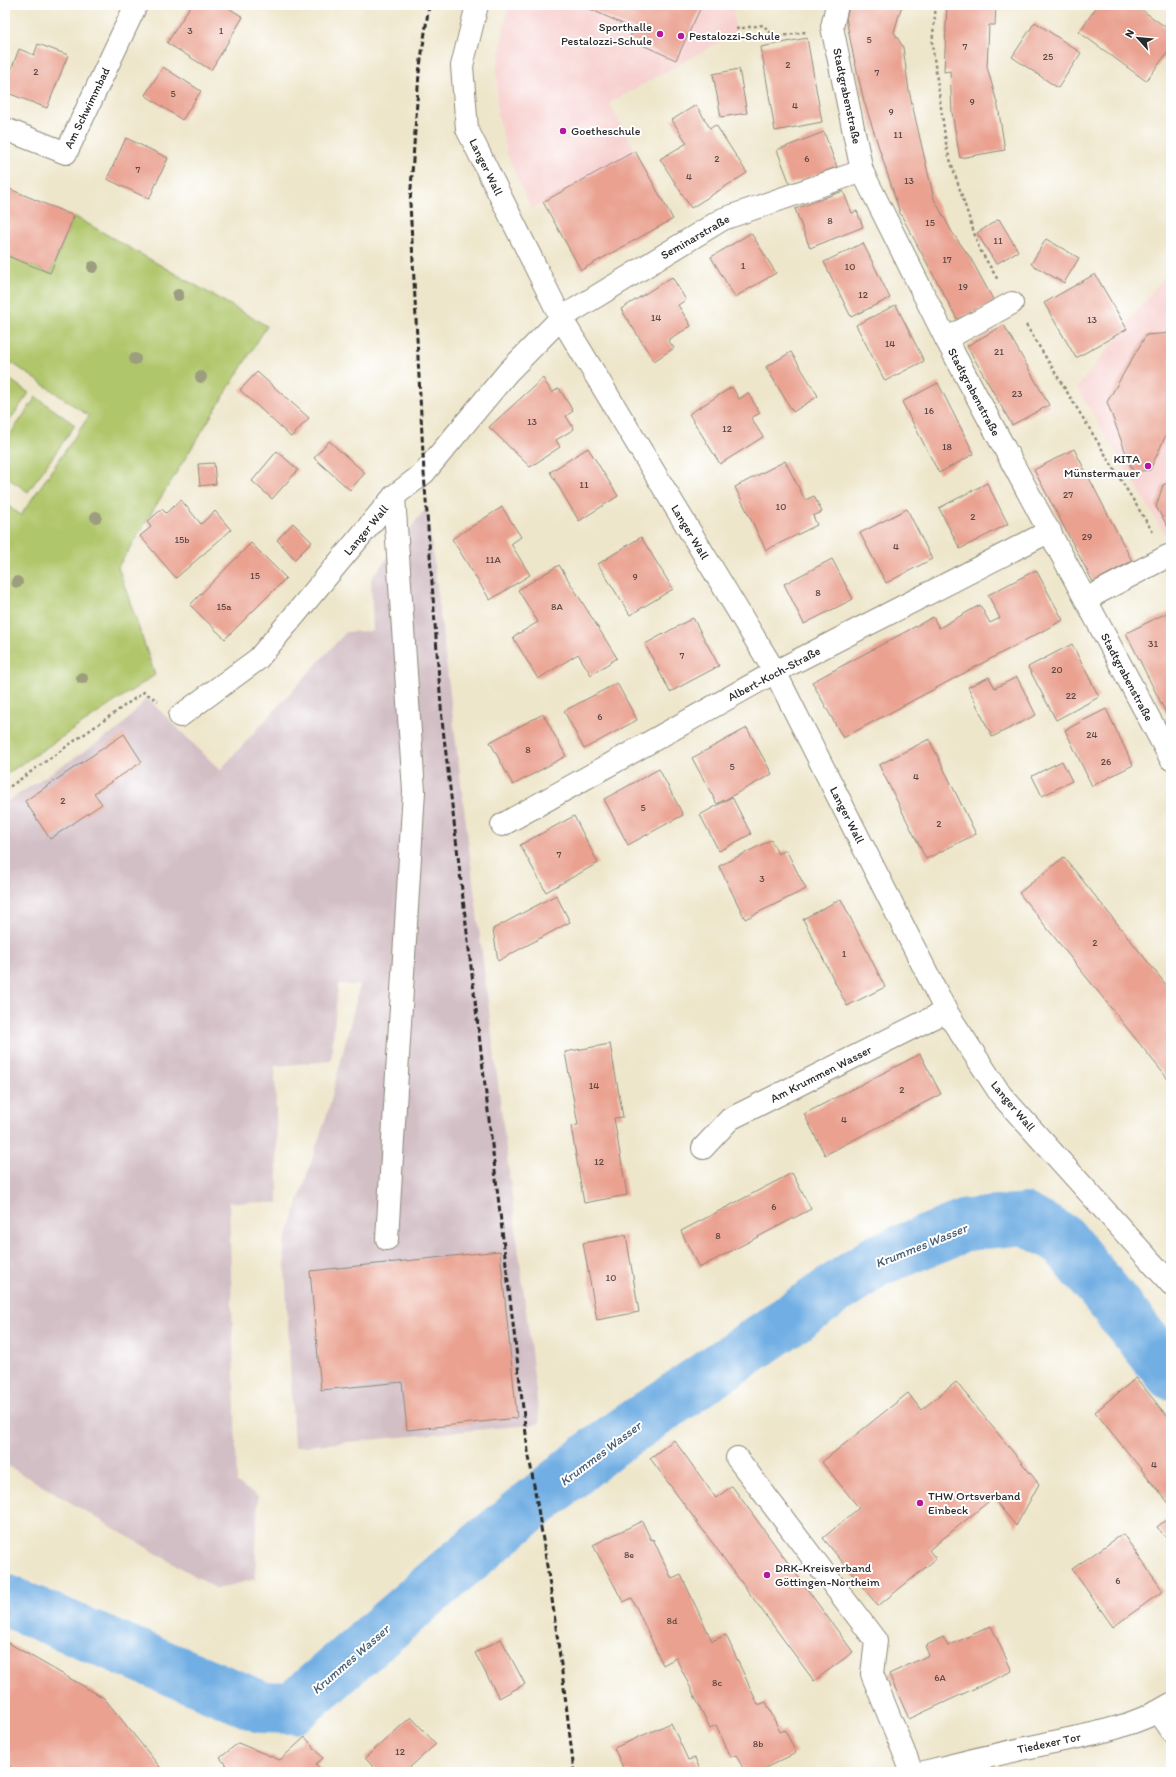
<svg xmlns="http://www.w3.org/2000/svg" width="1176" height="1777" font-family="Itim,sans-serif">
	<rect width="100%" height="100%" fill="#fff"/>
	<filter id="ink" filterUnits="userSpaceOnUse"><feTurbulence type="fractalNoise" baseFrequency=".025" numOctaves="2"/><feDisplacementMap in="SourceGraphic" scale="8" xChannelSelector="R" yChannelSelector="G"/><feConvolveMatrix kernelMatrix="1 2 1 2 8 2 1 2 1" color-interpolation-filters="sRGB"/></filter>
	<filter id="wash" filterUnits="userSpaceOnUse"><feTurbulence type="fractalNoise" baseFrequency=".012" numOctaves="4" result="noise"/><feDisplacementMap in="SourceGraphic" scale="16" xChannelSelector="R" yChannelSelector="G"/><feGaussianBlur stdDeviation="0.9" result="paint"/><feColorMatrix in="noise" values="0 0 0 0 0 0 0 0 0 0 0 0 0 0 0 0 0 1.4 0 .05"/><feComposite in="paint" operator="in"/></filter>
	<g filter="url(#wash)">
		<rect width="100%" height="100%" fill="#eee6cb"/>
		<g fill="#f7d0cf">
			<polygon points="508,5 756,5 733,12 736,33 609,103 673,219 581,270 544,202 531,209 507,154 497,111 497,70"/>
			<polygon points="1171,268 1171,544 1077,388"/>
		</g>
		<polygon fill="#d2bec5" points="427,507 540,1424 294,1447 284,1245 328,1111 360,985 338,984 331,1061 275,1066 278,1203 229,1202 237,1483 258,1496 255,1579 217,1589 5,1464 5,803 120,728 147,698 220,770 346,632 373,631 371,579"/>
		<g fill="#b0c66b" stroke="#6e784b">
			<polygon points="74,216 267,326 118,567 155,675 5,775 5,504 21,515 89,416 5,358 5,255 50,273"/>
			<polygon points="5,376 29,393 5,427"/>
			<polygon points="36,397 75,425 28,492 5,476 5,442"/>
		</g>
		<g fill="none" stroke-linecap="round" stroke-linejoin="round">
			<polyline stroke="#71aee3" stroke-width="52" points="5,1600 261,1707 293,1708 449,1573 602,1448 878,1260 967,1225 1025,1219 1062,1239 1171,1374"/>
		</g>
		<g id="blocks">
			<g fill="#eaa190">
				<polygon points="191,5 224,5 243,17 211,70 167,43"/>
				<polygon points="581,5 702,5 676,60 629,39 634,29"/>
				<polygon points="850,5 902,5 894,32 903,47 909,91 934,199 952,232 971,259 995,303 957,319 900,213 864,101 853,54 846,18"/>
				<polygon points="947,5 996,5 995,25 989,25 987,67 998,106 1005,150 960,158 952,113 950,71 944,72"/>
				<polygon points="1098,5 1135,5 1171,31 1171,48 1146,81 1079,32"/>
				<polygon points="1035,22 1081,53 1058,88 1012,57"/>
				<polygon points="807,38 822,122 775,131 761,47"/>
				<polygon points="38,44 68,55 47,108 5,92 5,86 19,49 34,55"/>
				<polygon points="163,67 201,91 182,120 145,95"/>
				<polygon points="739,69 747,113 721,117 713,74"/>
				<polygon points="696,105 710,128 716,125 747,173 691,208 660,159 687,143 672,120"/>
				<polygon points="824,132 837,167 790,184 777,150"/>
				<polygon points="126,138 168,158 149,199 107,179"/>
				<polygon points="635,151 673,219 581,270 543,202"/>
				<polygon points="5,187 74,216 50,273 5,255"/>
				<polygon points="843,191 852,213 857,211 863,227 810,248 795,209"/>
				<polygon points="999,219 1018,251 996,264 977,233"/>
				<polygon points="751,233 776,273 735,297 711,257"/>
				<polygon points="1046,239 1079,258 1064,283 1031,264"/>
				<polygon points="863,243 890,298 851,317 824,262"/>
				<polygon points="1095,274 1127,329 1076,358 1044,303"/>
				<polygon points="672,277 686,300 678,305 691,326 668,340 674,348 654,361 621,309"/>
				<polygon points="896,305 924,361 885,381 856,325"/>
				<polygon points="1004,325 1049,405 1012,425 967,346"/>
				<polygon points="1171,333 1171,424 1150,470 1133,472 1107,402 1146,335"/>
				<polygon points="791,352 818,396 793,412 766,367"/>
				<polygon points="257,372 309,418 291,437 240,390"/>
				<polygon points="543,378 552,393 559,388 573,411 566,416 574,429 556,440 560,447 530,467 489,427"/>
				<polygon points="938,383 974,454 939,473 902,402"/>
				<polygon points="732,387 739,399 748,393 760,413 751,418 763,437 720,464 689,414"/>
				<polygon points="329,441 365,473 350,490 314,458"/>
				<polygon points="588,448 618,496 579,521 550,472"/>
				<polygon points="1074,449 1132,561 1093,582 1034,470"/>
				<polygon points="277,451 298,470 272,499 252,481"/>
				<polygon points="785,461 805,500 814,496 822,512 813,516 817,525 766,550 735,487"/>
				<polygon points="214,463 216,484 200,486 198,464"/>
				<polygon points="1171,481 1171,532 1156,507 1163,485"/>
				<polygon points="987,483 1008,524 960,549 939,508"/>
				<polygon points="181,500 201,524 215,511 231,530 176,578 140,536 151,527 147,522 162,509 166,513"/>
				<polygon points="502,507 521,537 511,544 530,575 490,600 452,539"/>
				<polygon points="907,509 932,559 886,583 860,533"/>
				<polygon points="293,523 312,542 295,559 277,540"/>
				<polygon points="641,537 673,589 630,615 598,564"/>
				<polygon points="251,543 286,578 225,639 190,605"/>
				<polygon points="832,559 853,599 804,624 784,584"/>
				<polygon points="559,565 617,658 591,675 578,654 538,679 513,637 538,622 518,590"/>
				<polygon points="1036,570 1063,620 843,738 812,682 933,617 939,628 980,605 990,623 1000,618 988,595"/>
				<polygon points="1171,611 1171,723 1126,633"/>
				<polygon points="693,618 719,666 670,692 645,644"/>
				<polygon points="1072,644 1099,697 1056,720 1028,667"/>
				<polygon points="989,677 995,688 1017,677 1036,715 992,737 968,687"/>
				<polygon points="617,683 637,720 584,749 564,711"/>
				<polygon points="1106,709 1133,765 1092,786 1065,730"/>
				<polygon points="543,714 566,756 513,785 490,742"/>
				<polygon points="747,728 772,774 717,804 692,758"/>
				<polygon points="124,734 142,762 94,793 102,804 50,839 25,801"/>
				<polygon points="929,739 976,834 926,859 879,765"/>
				<polygon points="1062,761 1072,781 1042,796 1032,776"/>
				<polygon points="659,769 683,815 628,845 604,799"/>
				<polygon points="732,797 751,834 719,851 700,815"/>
				<polygon points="574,816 598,863 546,892 520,845"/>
				<polygon points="771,840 778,854 786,850 806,889 745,919 719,866"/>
				<polygon points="1064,857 1171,991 1171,1083 1019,893"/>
				<polygon points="556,895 570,922 498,961 493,929"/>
				<polygon points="841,899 885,987 847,1006 803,919"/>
				<polygon points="610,1044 623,1117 614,1118 627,1195 584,1203 571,1126 578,1125 565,1052"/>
				<polygon points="920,1054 941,1094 825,1155 804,1114"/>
				<polygon points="792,1173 811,1209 699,1268 681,1231"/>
				<polygon points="626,1235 639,1312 597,1320 583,1243"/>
				<polygon points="500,1251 517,1418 407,1430 402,1382 321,1390 310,1271"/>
				<polygon points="1136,1378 1171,1421 1171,1506 1095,1412"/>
				<polygon points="956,1382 1039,1484 1016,1526 993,1498 929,1550 936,1559 878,1606 823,1538 859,1508 822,1462 908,1393 921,1410"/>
				<polygon points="674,1440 716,1498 732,1486 853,1652 814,1681 650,1458"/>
				<polygon points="1171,1516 1171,1544 1157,1527"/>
				<polygon points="642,1521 651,1540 653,1539 672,1579 681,1575 712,1641 726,1635 758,1705 766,1702 780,1732 785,1730 796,1753 757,1772 745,1772 736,1755 731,1757 716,1725 710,1728 676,1658 663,1665 632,1598 623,1602 593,1545"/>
				<polygon points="1123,1534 1163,1591 1113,1627 1072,1569"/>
				<polygon points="991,1626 1012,1671 909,1719 889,1674 929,1655 925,1646 943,1637 948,1646"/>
				<polygon points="501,1639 525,1684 499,1698 475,1653"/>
				<polygon points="5,1641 104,1698 164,1772 15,1772 5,1760"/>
				<polygon points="411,1717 436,1744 408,1769 411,1772 378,1772 365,1758"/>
				<polygon points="671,1723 688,1760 695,1758 701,1772 625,1772 614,1748"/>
				<polygon points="305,1737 323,1758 316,1764 324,1772 232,1772 220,1758 238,1743 280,1760"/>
			</g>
		</g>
	</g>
	<g filter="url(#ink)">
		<use href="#blocks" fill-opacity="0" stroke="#8c887b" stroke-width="1"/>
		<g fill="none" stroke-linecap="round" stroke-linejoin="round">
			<g stroke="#8c887b" stroke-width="24">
				<g id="minor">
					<polyline points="477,5 462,66 467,129 561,318 775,672 946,1011 1001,1095 1171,1284"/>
					<polyline points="837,5 832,27 862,171 946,339 1171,759"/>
					<polyline points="5,129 66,153 136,5"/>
					<polyline points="946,339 1012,303"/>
					<polyline points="1086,599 1168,556"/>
					<polyline points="180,716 258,659 394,496 424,473 508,372 561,318 723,219 862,171"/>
					<polyline points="502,825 775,672 1050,531"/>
					<polyline points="703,1148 730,1119 946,1011"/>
					<polyline points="387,1239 414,791 394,496"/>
					<polyline points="737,1458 876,1641 872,1674 912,1772"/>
					<polyline points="1158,1712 1171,1731"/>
					<path d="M924 1772C963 1762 1002 1753 1040 1745 1085 1735 1131 1729 1171 1704"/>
				</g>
			</g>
			<g stroke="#8c887b" stroke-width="2.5" stroke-dasharray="3 3" stroke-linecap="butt">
				<polyline points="936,5 932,44 947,150 979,248 998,280"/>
				<polyline points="736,29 763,25 775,37 806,32"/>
				<polyline points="1026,325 1154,534"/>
				<polyline points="5,790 144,692 158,701"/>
			</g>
			<use href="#minor" stroke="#fff" stroke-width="22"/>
			<path stroke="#2b2b2b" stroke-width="3" stroke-dasharray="6 3" stroke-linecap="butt" d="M429 5 419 73 410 203 424 473 442 720 528 1451C547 1557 562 1664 574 1772"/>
		</g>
		<g fill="#9d9d7f">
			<circle cx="93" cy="267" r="6"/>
			<circle cx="178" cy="295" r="6"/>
			<circle cx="135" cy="359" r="6"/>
			<circle cx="201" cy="377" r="6"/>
			<circle cx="96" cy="517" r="6"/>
			<circle cx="17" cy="582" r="6"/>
			<circle cx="82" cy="678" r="6"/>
		</g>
	</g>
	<g fill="#b5179e" stroke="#fff" stroke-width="1.5">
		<circle cx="660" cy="34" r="4"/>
		<circle cx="681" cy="36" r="4"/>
		<circle cx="563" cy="131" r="4"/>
		<circle cx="1148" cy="466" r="4"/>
		<circle cx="920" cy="1503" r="4"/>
		<circle cx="767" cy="1575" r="4"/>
	</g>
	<g text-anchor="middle" stroke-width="4" stroke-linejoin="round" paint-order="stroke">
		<g font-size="10" fill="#5b4844">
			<text x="190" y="34">3</text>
			<text x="221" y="34">1</text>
			<text x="869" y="43">5</text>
			<text x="965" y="50">7</text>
			<text x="1048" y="60">25</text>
			<text x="788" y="68">2</text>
			<text x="36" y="75">2</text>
			<text x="877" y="76">7</text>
			<text x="173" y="97">5</text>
			<text x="972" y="105">9</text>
			<text x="795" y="109">4</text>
			<text x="891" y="115">9</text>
			<text x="898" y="138">11</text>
			<text x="717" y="162">2</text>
			<text x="807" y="162">6</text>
			<text x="138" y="173">7</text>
			<text x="689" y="180">4</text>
			<text x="909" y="184">13</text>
			<text x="830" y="224">8</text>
			<text x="930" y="226">15</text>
			<text x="998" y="244">11</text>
			<text x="947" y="263">17</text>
			<text x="743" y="269">1</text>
			<text x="850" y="270">10</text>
			<text x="963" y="290">19</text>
			<text x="863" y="298">12</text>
			<text x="656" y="321">14</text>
			<text x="1092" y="323">13</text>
			<text x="890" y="347">14</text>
			<text x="999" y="355">21</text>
			<text x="1017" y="397">23</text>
			<text x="929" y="414">16</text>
			<text x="532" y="425">13</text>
			<text x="727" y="432">12</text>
			<text x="947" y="450">18</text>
			<text x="584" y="488">11</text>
			<text x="1068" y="498">27</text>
			<text x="781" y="510">10</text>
			<text x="973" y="520">2</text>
			<text x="1087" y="540">29</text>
			<text x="182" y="543">15b</text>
			<text x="896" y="550">4</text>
			<text x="493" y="563">11A</text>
			<text x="255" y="579">15</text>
			<text x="635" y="580">9</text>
			<text x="818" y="596">8</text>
			<text x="224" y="610">15a</text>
			<text x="557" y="610">8A</text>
			<text x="1153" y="647">31</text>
			<text x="682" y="659">7</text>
			<text x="1057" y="673">20</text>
			<text x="1071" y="699">22</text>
			<text x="600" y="720">6</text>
			<text x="1092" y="738">24</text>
			<text x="528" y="753">8</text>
			<text x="1106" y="765">26</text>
			<text x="732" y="770">5</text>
			<text x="916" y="780">4</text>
			<text x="63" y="804">2</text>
			<text x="643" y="811">5</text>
			<text x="939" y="827">2</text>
			<text x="559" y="858">7</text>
			<text x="762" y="882">3</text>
			<text x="1095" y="946">2</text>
			<text x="844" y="957">1</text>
			<text x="594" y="1089">14</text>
			<text x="902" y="1093">2</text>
			<text x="844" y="1123">4</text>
			<text x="599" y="1165">12</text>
			<text x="774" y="1210">6</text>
			<text x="718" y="1239">8</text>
			<text x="611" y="1281">10</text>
			<text x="1154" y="1468">4</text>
			<text x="629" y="1558">8e</text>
			<text x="1118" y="1584">6</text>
			<text x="672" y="1624">8d</text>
			<text x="940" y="1681">6A</text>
			<text x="717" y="1686">8c</text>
			<text x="758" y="1747">8b</text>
			<text x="400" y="1755">12</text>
		</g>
		<g font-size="12" fill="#2b2b2b" stroke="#fff" text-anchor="start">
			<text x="652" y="31" text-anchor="end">Sporthalle<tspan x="652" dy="14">Pestalozzi-Schule</tspan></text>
			<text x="689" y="40">Pestalozzi-Schule</text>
			<text x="571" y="135">Goetheschule</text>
			<text x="1140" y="463" text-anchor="end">KITA<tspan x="1140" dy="14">Münstermauer</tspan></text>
			<text x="928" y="1500">THW Ortsverband<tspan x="928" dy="14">Einbeck</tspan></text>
			<text x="775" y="1572">DRK-Kreisverband<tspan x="775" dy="14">Göttingen-Northeim</tspan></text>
		</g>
		<g font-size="12" fill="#2b2b2b" stroke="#fff">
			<text transform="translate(847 96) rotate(78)" y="4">Stadtgrabenstraße</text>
			<text transform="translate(87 108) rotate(-64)" y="4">Am Schwimmbad</text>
			<text transform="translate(486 167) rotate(64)" y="4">Langer Wall</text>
			<text transform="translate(695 237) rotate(-30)" y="4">Seminarstraße</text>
			<text transform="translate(974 392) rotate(62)" y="4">Stadtgrabenstraße</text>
			<text transform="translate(366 530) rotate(-50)" y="4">Langer Wall</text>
			<text transform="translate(690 532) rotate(59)" y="4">Langer Wall</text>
			<text transform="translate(774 674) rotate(-28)" y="4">Albert-Koch-Straße</text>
			<text transform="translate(1127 677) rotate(62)" y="4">Stadtgrabenstraße</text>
			<text transform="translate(847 815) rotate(63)" y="4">Langer Wall</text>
			<text transform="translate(821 1074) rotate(-27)" y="4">Am Krummen Wasser</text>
			<text transform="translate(1013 1106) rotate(50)" y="4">Langer Wall</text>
			<text transform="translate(1049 1743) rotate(-12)" y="4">Tiedexer Tor</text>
		</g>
		<g font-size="13" font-style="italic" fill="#475f75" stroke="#fff">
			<text transform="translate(921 1245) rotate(-22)" y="5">Krummes Wasser</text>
			<text transform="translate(600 1453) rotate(-37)" y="5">Krummes Wasser</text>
			<text transform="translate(350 1659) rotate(-41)" y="5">Krummes Wasser</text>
		</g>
	</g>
	<rect width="1176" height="1777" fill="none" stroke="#fff" stroke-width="20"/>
	<g transform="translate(1138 38) rotate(297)" stroke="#ffffff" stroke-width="3" paint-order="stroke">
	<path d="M0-3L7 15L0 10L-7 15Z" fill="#2b2b2b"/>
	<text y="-6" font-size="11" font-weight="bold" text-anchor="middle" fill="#2b2b2b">N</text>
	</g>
</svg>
